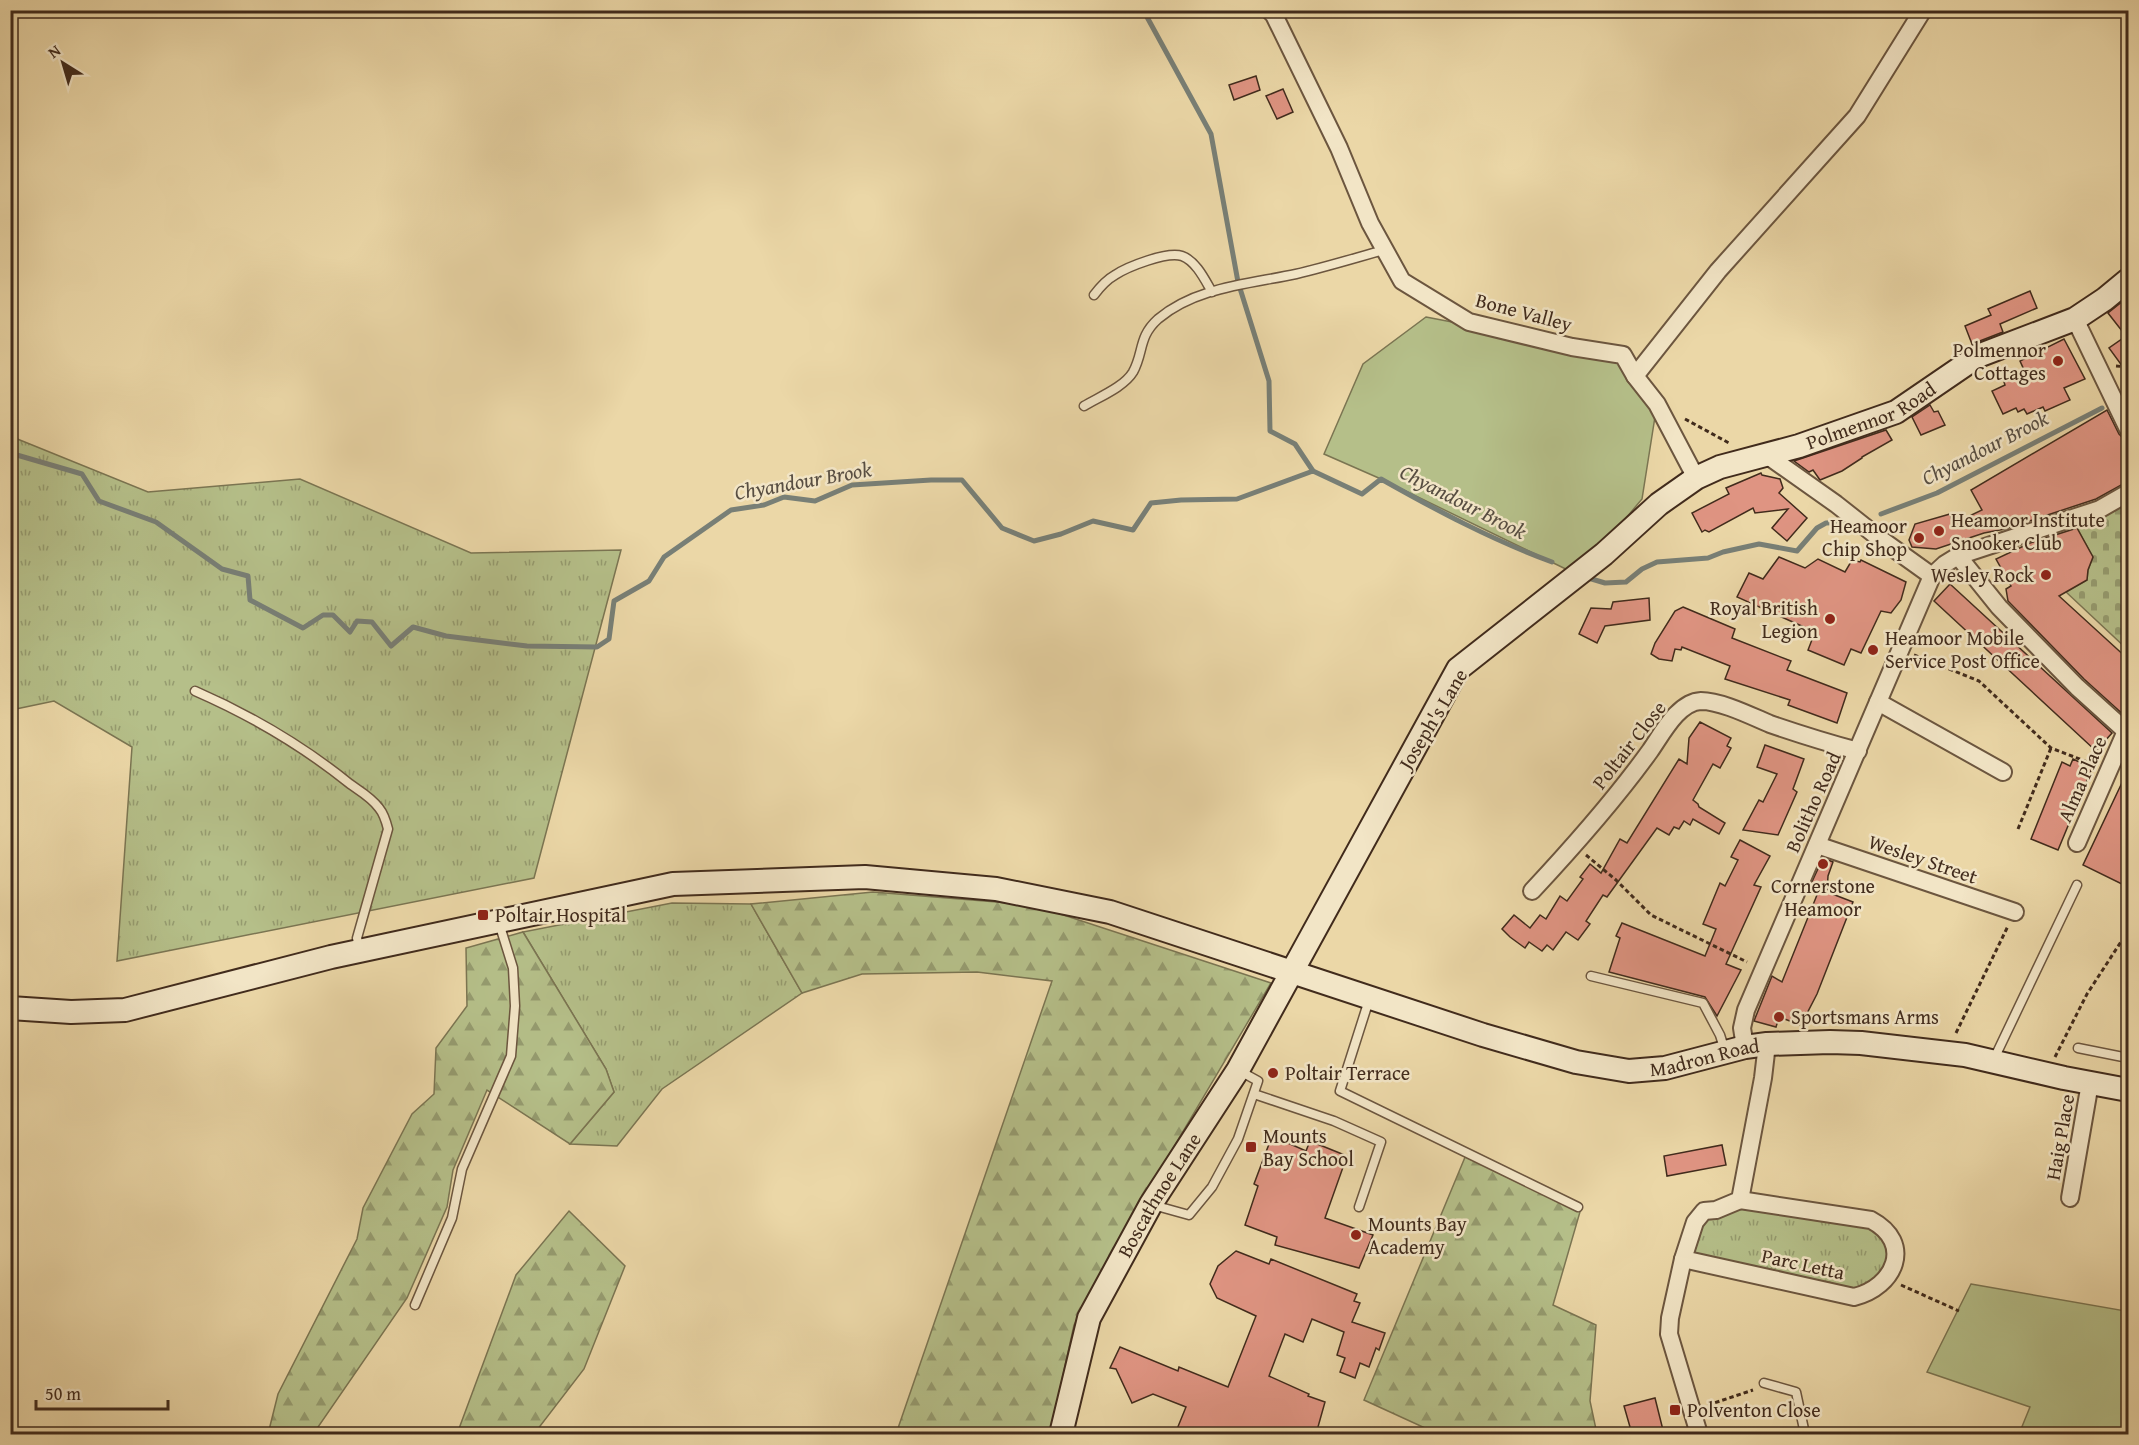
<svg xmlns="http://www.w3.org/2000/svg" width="2139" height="1445" font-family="'Gentium Book Plus',serif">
	<defs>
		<pattern id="grass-tufts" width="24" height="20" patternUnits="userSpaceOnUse" patternTransform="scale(1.5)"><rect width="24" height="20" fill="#b5bf89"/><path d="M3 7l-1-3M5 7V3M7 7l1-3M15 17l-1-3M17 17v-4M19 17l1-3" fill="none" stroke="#959b6f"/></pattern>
		<pattern id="forest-firs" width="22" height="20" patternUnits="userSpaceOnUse" patternTransform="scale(1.5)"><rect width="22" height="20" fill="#b5bf89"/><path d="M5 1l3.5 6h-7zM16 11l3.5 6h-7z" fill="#959b6f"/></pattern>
		<pattern id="cemetery-stones" width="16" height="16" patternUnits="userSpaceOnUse" patternTransform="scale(1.5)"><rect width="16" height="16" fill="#b5bf89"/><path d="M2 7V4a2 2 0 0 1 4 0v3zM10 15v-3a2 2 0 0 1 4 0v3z" fill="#959b6f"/></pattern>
	</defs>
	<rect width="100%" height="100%" fill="#ebd7a7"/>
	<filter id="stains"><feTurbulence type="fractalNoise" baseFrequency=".00333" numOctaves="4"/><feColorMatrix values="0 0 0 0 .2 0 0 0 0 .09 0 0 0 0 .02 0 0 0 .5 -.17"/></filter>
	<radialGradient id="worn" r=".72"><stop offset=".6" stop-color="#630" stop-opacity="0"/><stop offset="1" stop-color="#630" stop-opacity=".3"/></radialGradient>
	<g fill="url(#grass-tufts)" stroke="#7b7552" stroke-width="1.5">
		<polygon points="10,436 148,492 300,479 471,553 621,550 534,878 117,961 132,747 54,701 11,710"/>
		<polygon points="672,903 751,904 802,993 662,1089 617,1146 570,1144 614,1092 606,1069 523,932"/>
		<polygon points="1726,1206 1862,1217 1896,1253 1865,1294 1683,1259 1695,1222"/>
	</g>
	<g fill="url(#forest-firs)" stroke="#7b7552" stroke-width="1.5">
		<polygon points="873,892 1033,905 1271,983 1134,1214 1074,1325 1050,1434 896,1434 1052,981 977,972 862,974 802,993 751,904"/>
		<polygon points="523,932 606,1069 614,1092 570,1144 487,1090 453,1170 447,1207 407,1298 318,1427 322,1434 268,1434 278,1394 357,1239 363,1208 412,1114 434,1094 436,1048 467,1006 466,948"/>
		<polygon points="1468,1150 1582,1205 1553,1305 1596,1325 1590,1401 1597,1434 1438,1434 1364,1400"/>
		<polygon points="569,1211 625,1266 584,1369 534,1434 457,1434 516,1275"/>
	</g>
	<polygon fill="url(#cemetery-stones)" stroke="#7b7552" stroke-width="1.5" points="2128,505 2128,650 2066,592 2087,580 2088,570 2093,557 2075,524"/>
	<g fill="#b5bf89" stroke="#7b7552" stroke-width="1.5">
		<polygon points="1426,317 1623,355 1657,404 1642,499 1578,575 1381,479 1324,454 1363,364"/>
		<polygon points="1971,1284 2125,1311 2128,1298 2128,1434 2019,1434 2030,1407 1927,1372"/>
	</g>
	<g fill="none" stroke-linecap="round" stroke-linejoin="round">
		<g stroke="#787f76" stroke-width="5">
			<polyline points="1146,10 1147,17 1211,134 1238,282 1269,381 1270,431 1295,444 1313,471"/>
			<path d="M10 453 82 474 99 501 156 522 222 569 248 576 250 600 303 628 323 615H333L350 632 357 621 372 622 391 646 413 627 446 636 527 646 597 647 609 639 614 601 649 581 664 557 731 510 764 505 784 497 815 501 852 485 931 480H962L1002 528 1034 541 1061 534 1093 521 1133 530 1151 503 1181 500 1237 499 1313 471 1362 494 1381 479C1436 510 1492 540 1552 562"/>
			<polyline points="1881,514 1937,493 2102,408"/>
			<polyline points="1585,577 1605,583 1626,582 1642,569 1657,562 1708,558 1723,552 1759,544 1797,551 1817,528 1826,523 1851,522"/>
		</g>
	</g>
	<g fill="#df9482" stroke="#412b1c" stroke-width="1.5">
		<polygon points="1256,76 1260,90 1234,100 1229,85"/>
		<polygon points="1283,89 1293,112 1277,119 1266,96"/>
		<polygon points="2030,291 2037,308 2000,324 2003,332 1972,344 1965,326 1991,315 1988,309"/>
		<polygon points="2128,297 2128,374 2109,348 2126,336 2108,313"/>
		<polygon points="2064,339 2085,379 2064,388 2070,400 2045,411 2043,407 2027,414 2024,409 2018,412 2016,408 2003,414 1992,391 2005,385 2004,382 2025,372 2020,361"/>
		<polygon points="1930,405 1934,412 1938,411 1945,425 1921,435 1912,417"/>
		<polygon points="2107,410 2119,434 2123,438 2128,439 2128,480 2125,483 2096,499 2005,529 1984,533 1936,549 1912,547 1909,540 1915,524 1950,514 1953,524 1982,510 1971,490"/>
		<polygon points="1886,430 1892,440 1862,457 1862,458 1842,471 1820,480 1813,470 1809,472 1794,461"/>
		<polygon points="1761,473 1762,475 1780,479 1783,488 1779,493 1807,518 1787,541 1772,528 1788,509 1755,513 1753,508 1709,532 1705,530 1702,532 1692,513 1729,494 1726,488"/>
		<polygon points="2077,528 2093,557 2088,570 2087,580 2059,596 2128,659 2128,715 2126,717 2084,679 2008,601 2006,589 2011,586 1996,559 2030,543"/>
		<polygon points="1779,557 1805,568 1818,559 1845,572 1852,560 1860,562 1861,560 1906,582 1901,600 1891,613 1881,611 1861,653 1851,649 1844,665 1808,650 1815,632 1737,597 1749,573 1763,579"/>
		<polygon points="1950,584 2112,733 2096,751 1934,601"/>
		<polygon points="1649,598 1650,620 1605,626 1597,643 1579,634 1591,608 1611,609 1613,602"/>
		<polygon points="1683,607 1735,629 1732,638 1791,661 1787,670 1847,693 1837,723 1788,705 1790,700 1725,679 1730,666 1682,647 1681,650 1675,649 1672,661 1659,659 1651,654 1655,643 1675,611"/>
		<polygon points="1700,722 1731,738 1727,746 1731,748 1720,768 1713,764 1693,800 1698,804 1699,807 1725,823 1719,834 1693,819 1690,825 1684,821 1679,829 1674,827 1669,835 1657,828 1607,897 1603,895 1586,921 1590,924 1578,940 1566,932 1553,950 1547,945 1542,951 1529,942 1525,948 1510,937 1502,929 1514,915 1530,928 1540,915 1546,919 1560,896 1567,901 1583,879 1580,877 1590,864 1601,873 1620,839 1627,843 1679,759 1687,764 1689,738"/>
		<polygon points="1765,745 1804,759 1793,789 1797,792 1778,835 1743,830 1759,800 1763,802 1777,774 1757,767"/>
		<polygon points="2073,759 2092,768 2058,850 2031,839 2062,762 2070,766"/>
		<polygon points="2128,770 2128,887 2083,865"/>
		<polygon points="1740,840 1770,856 1754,885 1761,887 1726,964 1741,970 1717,1016 1705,997 1609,972 1620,938 1616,936 1622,923 1705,956 1716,929 1703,924 1720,883 1725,886 1738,860 1731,857"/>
		<polygon points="1823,858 1833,862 1828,876 1827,892 1853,902 1817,994 1801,1025 1779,1017 1776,1027 1754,1021 1772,976 1782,982 1819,890 1810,886"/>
		<polygon points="1272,1136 1306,1151 1310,1141 1347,1156 1325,1218 1373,1235 1359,1268 1275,1245 1277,1237 1245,1225 1258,1186 1254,1184"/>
		<polygon points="1722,1145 1726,1165 1667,1176 1664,1156"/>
		<polygon points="1236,1251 1269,1264 1271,1259 1357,1294 1354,1301 1360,1303 1352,1322 1385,1333 1379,1350 1376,1348 1369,1367 1360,1363 1355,1378 1340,1372 1345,1358 1337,1355 1344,1332 1312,1319 1303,1342 1285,1334 1269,1376 1309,1394 1308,1396 1325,1402 1316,1434 1175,1434 1186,1407 1153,1394 1132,1403 1116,1369 1110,1368 1120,1347 1178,1371 1179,1367 1228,1387 1256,1316 1217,1298 1210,1284 1218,1266"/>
		<polygon points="1655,1398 1664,1434 1632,1434 1624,1406"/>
	</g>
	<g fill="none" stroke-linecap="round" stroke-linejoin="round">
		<g stroke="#6c563f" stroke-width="11">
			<g id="lane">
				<path d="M1094 295C1100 287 1106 280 1115 275 1127 267 1167 251 1182 256 1196 261 1205 280 1212 292"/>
				<path d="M1084 406C1099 397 1124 387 1133 372 1144 352 1138 337 1158 319 1196 287 1249 284 1296 274 1326 267 1355 258 1384 250"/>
				<path d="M195 691C250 715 303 746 350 784 360 791 372 798 379 808 384 814 386 821 388 829L357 938 360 951"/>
				<polyline points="1591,976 1703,1003 1720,1035 1725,1051"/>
				<polyline points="1369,1000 1340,1091 1578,1207"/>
				<polyline points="2078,1048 2128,1058"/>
				<polyline points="1993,1061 2077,885"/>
				<polyline points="1254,1094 1334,1121 1381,1142 1359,1207"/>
				<polyline points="1153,1205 1189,1215 1212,1187 1238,1139 1258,1081 1238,1070"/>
				<polyline points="415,1305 452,1218 462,1169 511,1056 515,1006 513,968 499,923"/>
				<polyline points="1764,1383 1796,1392 1805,1434"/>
			</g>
		</g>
		<g stroke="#6c563f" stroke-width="20">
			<g id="street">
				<polyline points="1269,10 1274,15 1339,148 1370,223 1402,281 1469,322 1572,347 1623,355 1635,376 1657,404 1696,478"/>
				<polyline points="2075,319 2128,429"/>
				<polyline points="1635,376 1718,271 1857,116 1923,10"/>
				<polyline points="1768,456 1836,504 1879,538 1932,576"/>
				<polyline points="1958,556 1999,607 2077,687 2128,733"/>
				<polyline points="1878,702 2003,772"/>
				<polyline points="2077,843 2126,731"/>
				<polyline points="1817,845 2015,912"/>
				<path d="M1532 891C1574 846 1614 801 1650 751 1662 734 1678 702 1701 701 1721 701 1751 716 1770 724 1799 734 1828 743 1858 751"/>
				<polyline points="1745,1047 1742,1028 1746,1010 1932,576 1945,564 1958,556 2100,509 2128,493"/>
				<polyline points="2070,1198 2090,1083"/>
				<path d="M1683 1259 1854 1297C1895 1287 1914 1243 1871 1220L1740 1200"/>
				<polyline points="1699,1434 1669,1334 1670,1318 1683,1259 1695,1222 1704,1211 1716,1210 1740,1200 1763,1078 1767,1044"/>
			</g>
		</g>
		<g stroke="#412b1c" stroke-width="26">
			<g id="secondary">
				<path id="s1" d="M10 1008 71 1012 125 1010 331 957 673 884 865 877 996 889 1110 912 1483 1035 1576 1062 1629 1071 1665 1068 1745 1047 1767 1044 1830 1042 1861 1043 1965 1055 2064 1078 2128 1090"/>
				<path id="s2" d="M1061 1434 1089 1318 1151 1204 1238 1070 1458 669 1604 554 1659 504 1696 478 1720 467 1799 446 1896 412 1978 356 2075 319 2105 299 2128 280"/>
			</g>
		</g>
		<g stroke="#412b1c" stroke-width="3" stroke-dasharray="4.5 3" stroke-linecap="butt">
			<polyline points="2116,366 2128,367"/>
			<polyline points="1685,419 1729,443"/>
			<polyline points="1914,655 1979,681 2051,748 2095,765"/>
			<polyline points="2018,829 2051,748"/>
			<polyline points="1586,855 1616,880 1651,915 1747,962"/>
			<polyline points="2124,898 2128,911"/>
			<polyline points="1956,1033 2008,926"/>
			<polyline points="2055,1057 2087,994 2128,931"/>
			<polyline points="1901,1285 1959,1311"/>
			<polyline points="1708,1405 1753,1390"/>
		</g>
		<use href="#lane" stroke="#f2e5c6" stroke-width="8"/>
		<use href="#street" stroke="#f2e5c6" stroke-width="16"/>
		<use href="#secondary" stroke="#f2e5c6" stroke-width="22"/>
	</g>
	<g fill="#8f2418" stroke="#f2e5c6" stroke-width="2">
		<circle cx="2058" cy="361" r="6"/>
		<circle cx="1939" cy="531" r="6"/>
		<circle cx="1919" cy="538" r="6"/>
		<circle cx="2046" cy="575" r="6"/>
		<circle cx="1830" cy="619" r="6"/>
		<circle cx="1873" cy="650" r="6"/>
		<circle cx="1823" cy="864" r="6"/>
		<rect x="477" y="909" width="12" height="12" rx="3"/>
		<circle cx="1779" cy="1017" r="6"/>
		<circle cx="1273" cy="1073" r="6"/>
		<rect x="1245" y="1141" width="12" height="12" rx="3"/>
		<circle cx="1356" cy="1235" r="6"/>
		<rect x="1669" y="1404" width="12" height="12" rx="3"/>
	</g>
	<g text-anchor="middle" stroke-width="5" stroke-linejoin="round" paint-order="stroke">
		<g font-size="20" fill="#412b1c" stroke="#f2e5c6">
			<text transform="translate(1524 312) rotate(15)" y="7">Bone Valley</text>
			<text dy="7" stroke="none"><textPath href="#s2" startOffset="1358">Polmennor Road</textPath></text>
			<text transform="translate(1433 719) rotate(-59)" y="7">Joseph's Lane</text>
			<text transform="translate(1629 745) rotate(-52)" y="7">Poltair Close</text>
			<text transform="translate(2082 779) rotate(-66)" y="7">Alma Place</text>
			<text transform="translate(1813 802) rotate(-66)" y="7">Bolitho Road</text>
			<text transform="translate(1923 859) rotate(19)" y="7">Wesley Street</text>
			<text dy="7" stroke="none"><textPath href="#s1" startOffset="1738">Madron Road</textPath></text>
			<text transform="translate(2060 1137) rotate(-80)" y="7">Haig Place</text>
			<text dy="7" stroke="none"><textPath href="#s2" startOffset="261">Boscathnoe Lane</textPath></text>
			<text transform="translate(1803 1264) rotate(12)" y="7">Parc Letta</text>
		</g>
		<g font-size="20" fill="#412b1c" stroke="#f2e5c6" text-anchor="start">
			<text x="2046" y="357" text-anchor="end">Polmennor<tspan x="2046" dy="23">Cottages</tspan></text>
			<text x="1951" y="527">Heamoor Institute<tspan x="1951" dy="23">Snooker Club</tspan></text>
			<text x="1907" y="533" text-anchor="end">Heamoor<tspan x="1907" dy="23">Chip Shop</tspan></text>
			<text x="2034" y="582" text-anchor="end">Wesley Rock</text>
			<text x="1818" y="615" text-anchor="end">Royal British<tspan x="1818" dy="23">Legion</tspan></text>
			<text x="1885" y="645">Heamoor Mobile<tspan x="1885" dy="23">Service Post Office</tspan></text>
			<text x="1823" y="893" text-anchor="middle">Cornerstone<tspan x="1823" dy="23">Heamoor</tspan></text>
			<text x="495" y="922">Poltair Hospital</text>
			<text x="1791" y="1024">Sportsmans Arms</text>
			<text x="1285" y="1080">Poltair Terrace</text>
			<text x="1263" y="1143">Mounts<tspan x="1263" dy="23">Bay School</tspan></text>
			<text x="1368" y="1231">Mounts Bay<tspan x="1368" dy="23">Academy</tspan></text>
			<text x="1687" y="1417">Polventon Close</text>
		</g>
		<g font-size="21" font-style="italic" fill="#584e42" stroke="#f2e5c6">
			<text transform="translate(1985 448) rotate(-27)" y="7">Chyandour Brook</text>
			<text transform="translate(803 481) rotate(-10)" y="7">Chyandour Brook</text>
			<text transform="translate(1463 502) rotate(27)" y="7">Chyandour Brook</text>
		</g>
	</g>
	<rect width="2139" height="1445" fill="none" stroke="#ebd7a7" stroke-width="36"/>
	<rect x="12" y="12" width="2115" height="1421" fill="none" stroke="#412b1c" stroke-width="3"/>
	<rect x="18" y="18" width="2103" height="1409" fill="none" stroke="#412b1c" stroke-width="1.5"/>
	<g transform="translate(63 63) rotate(323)" stroke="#f2e5c6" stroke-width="4.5" paint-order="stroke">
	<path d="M0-4.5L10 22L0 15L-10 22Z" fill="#412b1c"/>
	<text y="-9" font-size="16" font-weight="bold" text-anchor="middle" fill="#412b1c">N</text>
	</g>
	<path d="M36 1400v9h132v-9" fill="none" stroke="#412b1c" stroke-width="3"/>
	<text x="45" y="1400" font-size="18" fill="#412b1c" stroke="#f2e5c6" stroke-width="4.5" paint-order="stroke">50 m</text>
	<rect width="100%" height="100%" filter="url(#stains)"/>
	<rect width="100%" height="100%" fill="url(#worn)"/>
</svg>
